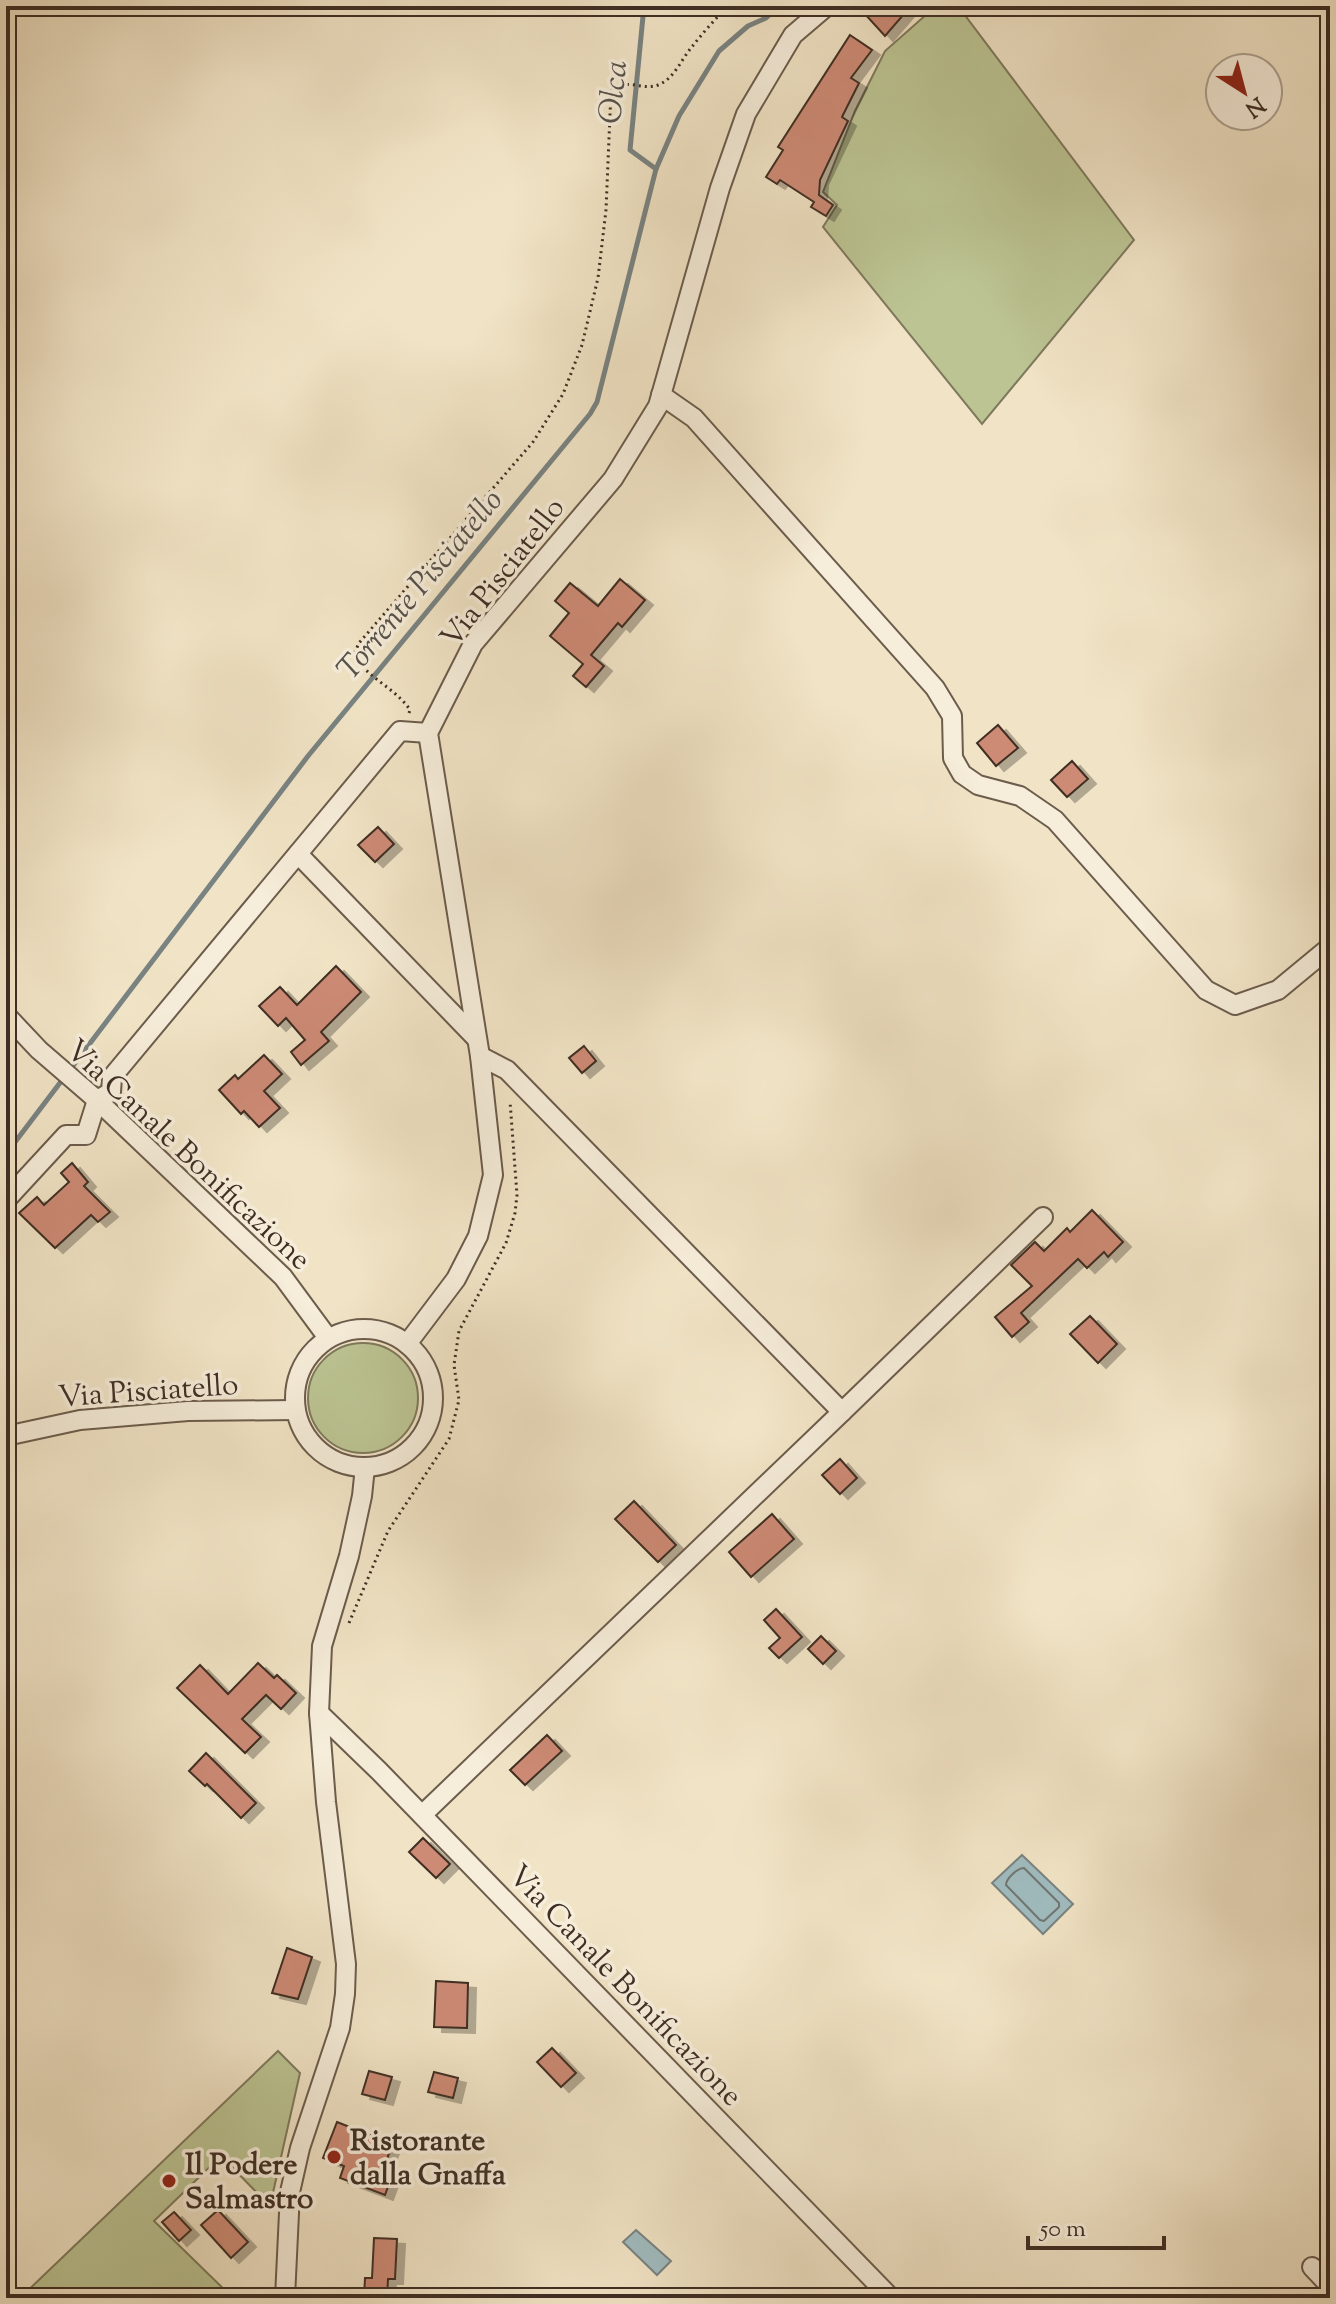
<svg xmlns="http://www.w3.org/2000/svg" width="1336" height="2304" font-family="'Sorts Mill Goudy',serif">
	<defs>
		<filter id="shadow"><feDropShadow dx="8" dy="5" stdDeviation="0" flood-color="#0004"/></filter>
	</defs>
	<rect width="100%" height="100%" fill="#f1e4c6"/>
	<filter id="stains"><feTurbulence type="fractalNoise" baseFrequency=".0025" numOctaves="4"/><feColorMatrix values="0 0 0 0 .2 0 0 0 0 .09 0 0 0 0 .02 0 0 0 .5 -.17"/></filter>
	<radialGradient id="worn" r=".72"><stop offset=".6" stop-color="#630" stop-opacity="0"/><stop offset="1" stop-color="#630" stop-opacity=".3"/></radialGradient>
	<g fill="#bcc493" stroke="#7e795c" stroke-width="2">
		<polygon points="936,6 958,6 1134,240 982,424 823,227 837,205 823,192 855,111 885,51"/>
		<circle cx="363" cy="1398" r="55"/>
		<polygon points="278,2051 300,2073 270,2206 221,2156 154,2221 233,2298 20,2298"/>
	</g>
	<g fill="#a0bcc0" stroke="#798382" stroke-width="2">
		<polygon points="1022,1855 1073,1904 1043,1934 992,1883"/>
		<polygon points="636,2230 671,2261 657,2275 623,2242"/>
	</g>
	<g fill="none" stroke-linecap="round" stroke-linejoin="round">
		<path stroke="#707572" stroke-width="2" d="M1024 1868 1059 1903V1907L1044 1921 1040 1920 1006 1885C1006 1879 1017 1868 1024 1868Z"/>
		<g stroke="#798382" stroke-width="5">
			<polyline points="644,6 630,150 656,169"/>
			<polyline points="6,1154 308,756 590,414 597,402 656,169 679,116 719,51 748,26 766,18 779,6"/>
		</g>
	</g>
	<g fill="#cd8a75" stroke="#3f2e24" stroke-width="2" filter="url(#shadow)">
		<polygon points="871,6 911,6 885,36 864,13"/>
		<polygon points="850,35 872,50 851,78 859,83 842,117 848,121 820,180 819,195 833,205 826,216 811,207 814,202 780,180 777,184 766,177 783,150 778,147"/>
		<polygon points="620,579 645,600 622,627 618,623 591,655 604,666 586,687 573,676 583,664 550,636 569,613 555,601 570,583 598,606"/>
		<polygon points="998,725 1018,748 996,766 977,743"/>
		<polygon points="1072,761 1088,779 1067,797 1051,780"/>
		<polygon points="378,827 394,844 375,862 358,845"/>
		<polygon points="336,966 361,992 321,1032 329,1041 301,1065 291,1052 305,1040 286,1018 278,1026 259,1006 280,987 297,1005"/>
		<polygon points="584,1046 596,1061 582,1073 569,1058"/>
		<polygon points="264,1055 282,1074 264,1091 280,1108 259,1127 244,1111 241,1114 219,1090 235,1075 238,1079"/>
		<polygon points="72,1163 88,1182 84,1186 110,1212 98,1222 91,1215 55,1248 19,1213 37,1197 44,1205 69,1182 61,1173"/>
		<polygon points="1092,1210 1123,1242 1108,1257 1104,1252 1087,1268 1078,1259 1021,1313 1029,1322 1012,1337 995,1317 1032,1286 1011,1265 1035,1242 1044,1251 1067,1228 1070,1232"/>
		<polygon points="1090,1316 1117,1344 1098,1363 1070,1334"/>
		<polygon points="840,1459 857,1478 840,1494 822,1475"/>
		<polygon points="634,1501 676,1545 658,1562 615,1519"/>
		<polygon points="772,1514 794,1539 751,1577 729,1552"/>
		<polygon points="776,1609 802,1637 779,1658 769,1648 780,1638 764,1620"/>
		<polygon points="821,1636 836,1651 823,1664 808,1649"/>
		<polygon points="258,1663 274,1678 277,1675 296,1693 281,1709 266,1695 242,1719 261,1737 245,1753 177,1688 200,1665 228,1694"/>
		<polygon points="547,1735 562,1751 525,1785 510,1770"/>
		<polygon points="206,1753 256,1803 241,1818 207,1784 205,1786 189,1771"/>
		<polygon points="423,1838 450,1864 436,1878 409,1852"/>
		<polygon points="287,1948 312,1957 298,1999 272,1993"/>
		<polygon points="436,1981 468,1983 467,2028 434,2027"/>
		<polygon points="552,2048 576,2073 561,2087 537,2062"/>
		<polygon points="369,2071 392,2077 385,2100 362,2094"/>
		<polygon points="434,2072 458,2078 453,2098 428,2092"/>
		<polygon points="337,2122 393,2144 384,2166 394,2170 385,2195 340,2178 344,2166 323,2158"/>
		<polygon points="218,2210 248,2242 231,2258 201,2225"/>
		<polygon points="174,2212 191,2230 179,2241 162,2222"/>
		<polygon points="374,2238 397,2239 395,2279 388,2279 387,2298 364,2298 365,2278 372,2278"/>
	</g>
	<g fill="none" stroke-linecap="round" stroke-linejoin="round">
		<g stroke="#6c5c4c" stroke-width="22">
			<g id="minor">
				<polyline points="661,395 694,418 935,688 952,716 953,758 962,774 978,785 1020,796 1055,820 1206,990 1235,1005 1278,990 1330,947"/>
				<polyline points="298,854 476,1038"/>
				<polyline points="6,1015 39,1050 97,1100 283,1277 328,1338"/>
				<polyline points="480,1056 507,1070 842,1412 1043,1217"/>
				<polyline points="6,1200 66,1135 86,1135 97,1100 111,1092 112,1077 400,731 428,733"/>
				<circle cx="364" cy="1398" r="69"/>
				<polyline points="407,1344 456,1279 478,1236 493,1175 480,1056 428,733 473,644 613,479 658,406 720,188 746,114 793,35 827,6"/>
				<polyline points="6,1436 80,1420 188,1411 295,1410"/>
				<polyline points="319,1713 379,1771 891,2298"/>
				<polyline points="422,1815 842,1412"/>
				<polyline points="1312,2267 1330,2286"/>
				<polyline points="285,2298 290,2192 300,2148 340,2028 345,1994 346,1964 326,1802 319,1713 322,1646 349,1556 362,1496 365,1467"/>
			</g>
		</g>
		<g stroke="#3f2e24" stroke-width="3" stroke-dasharray="2 4" stroke-linecap="butt">
			<path d="M409 713 410 710C396 688 366 678 354 654L359 643 533 442 563 394 582 345 598 278 606 210 611 91C626 77 642 91 658 85 674 79 681 60 691 48 702 34 715 19 728 6"/>
			<polyline points="349,1623 388,1531 449,1439 459,1400 454,1365 459,1331 506,1243 515,1213 517,1195 510,1101"/>
		</g>
		<use href="#minor" stroke="#f6edda" stroke-width="18"/>
	</g>
	<g fill="#8f2418" stroke="#f6edda" stroke-width="3">
		<circle cx="334" cy="2157" r="8"/>
		<circle cx="169" cy="2181" r="8"/>
	</g>
	<g text-anchor="middle" stroke-width="7" stroke-linejoin="round" paint-order="stroke">
		<g font-size="30" fill="#3f2e24" stroke="#f6edda">
			<text transform="translate(502 572) rotate(-52)" y="10">Via Pisciatello</text>
			<text transform="translate(189 1154) rotate(43)" y="10">Via Canale Bonificazione</text>
			<text transform="translate(148 1390) rotate(-4)" y="10">Via Pisciatello</text>
			<text transform="translate(626 1985) rotate(46)" y="10">Via Canale Bonificazione</text>
		</g>
		<g font-size="30" font-weight="bold" fill="#3f2e24" stroke="#f6edda" text-anchor="start">
			<text x="350" y="2150">Ristorante<tspan x="350" dy="34">dalla Gnaffa</tspan></text>
			<text x="185" y="2174">Il Podere<tspan x="185" dy="34">Salmastro</tspan></text>
		</g>
		<g font-size="32" font-style="italic" fill="#57524b" stroke="#f6edda">
			<text transform="translate(612 92) rotate(-84)" y="11">Olca</text>
			<text transform="translate(419 584) rotate(-50)" y="11">Torrente Pisciatello</text>
		</g>
	</g>
	<rect width="1336" height="2304" fill="none" stroke="#f1e4c6" stroke-width="32"/>
	<rect x="8" y="8" width="1320" height="2288" fill="none" stroke="#3f2e24" stroke-width="4"/>
	<rect x="16" y="16" width="1304" height="2272" fill="none" stroke="#3f2e24" stroke-width="2"/>
	<g transform="translate(1244 92) rotate(144)"><circle r="38" fill="#f6edda" stroke="#ada191" stroke-width="2"/>
	<path d="M0-6L14 30L0 20L-14 30Z" fill="#8f2418"/>
	<text y="-12" font-size="22" font-weight="bold" text-anchor="middle" fill="#3f2e24">N</text>
	</g>
	<path d="M1028 2236v12h136v-12" fill="none" stroke="#3f2e24" stroke-width="4"/>
	<text x="1040" y="2236" font-size="24" fill="#3f2e24" stroke="#f6edda" stroke-width="6" paint-order="stroke">50 m</text>
	<rect width="100%" height="100%" filter="url(#stains)"/>
	<rect width="100%" height="100%" fill="url(#worn)"/>
</svg>
